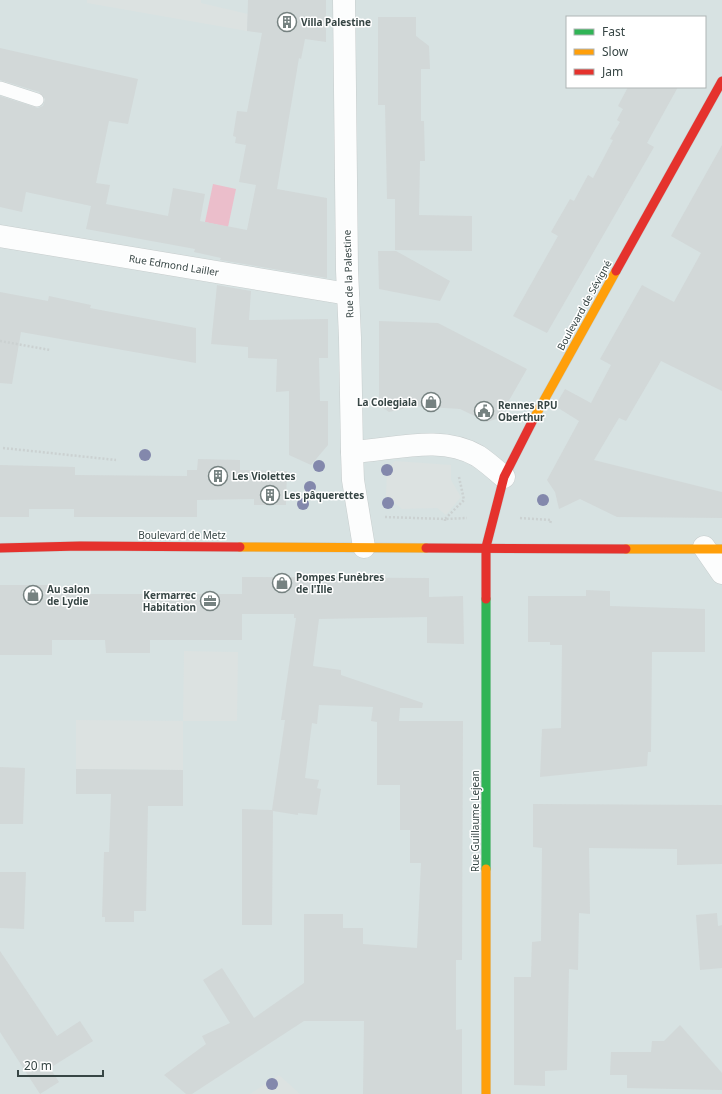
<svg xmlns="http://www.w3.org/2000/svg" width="722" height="1094" font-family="'Noto Sans',sans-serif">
	<rect width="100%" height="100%" fill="#ebf0f0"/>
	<path fill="#d7e2e2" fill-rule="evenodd" d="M0 0H722V1094H0ZM567 17H705V87H567Z"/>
	<g fill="#dce2e1">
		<polygon points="87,0 201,0 201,3 248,14 247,31 87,3"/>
		<polygon points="395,461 451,465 451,480 461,497 446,515 437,508 402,509 386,496 387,469"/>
		<polygon points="184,651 238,652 237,721 183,721 183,770 76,769 76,720 183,721"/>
		<polygon points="279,1075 300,1094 250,1094"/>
	</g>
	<polygon fill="#ebbecb" points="213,184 236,189 228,227 205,222"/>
	<g fill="#d2d8d8">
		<polygon points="248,0 326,0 326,42 305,39 301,59 299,58 277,189 327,198 327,278 220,260 221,258 194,252 195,249 86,229 91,206 26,192 22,212 0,207 0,96 38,108 43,106 45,99 39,92 0,80 0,48 138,79 128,124 109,121 96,183 110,185 106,204 168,216 173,188 205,194 200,221 247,230 256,185 239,182 246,145 235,143 236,137 233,136 237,111 247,112 262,33 247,31"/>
		<polygon points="378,17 416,17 416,36 429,46 430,69 421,69 421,121 424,121 425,161 420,161 419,215 472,216 472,251 395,250 395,199 387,199 385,105 378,105"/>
		<polygon points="628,87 678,87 647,143 654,147 547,333 513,316 558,236 551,232 570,199 574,201 588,175 593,178 613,140 610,139 620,122 617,120 623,109 618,106"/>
		<polygon points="722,145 722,391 661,361 626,421 619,418 594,460 722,492 722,518 617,517 580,499 559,509 555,492 547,480 579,421 555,406 565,389 591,403 611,365 600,359 642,285 674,302 701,253 671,236"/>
		<polygon points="378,251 396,251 450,281 440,301 379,289"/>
		<polygon points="217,285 251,291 249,320 328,319 328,358 319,358 320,401 328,401 328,445 311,465 289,455 289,391 276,392 277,359 248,358 248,347 211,344"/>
		<polygon points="0,292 48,301 49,296 91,305 90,308 196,328 196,363 21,332 12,384 0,383"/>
		<polygon points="379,321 438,323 527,369 499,418 487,422 460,409 414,406 389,412 379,405"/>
		<polygon points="198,459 240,460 240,470 287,471 286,505 254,505 254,499 197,500 197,517 74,517 74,509 29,509 29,517 0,517 0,465 75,467 75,475 187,476 187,470 197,470"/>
		<polygon points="242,577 429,578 429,597 463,596 464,644 427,643 427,617 319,619 313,666 341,670 341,675 423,703 422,708 400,708 399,721 463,721 462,960 456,960 456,1030 462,1029 462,1094 363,1094 364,1021 304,1021 192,1094 186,1094 164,1075 206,1044 202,1036 230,1023 203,980 222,968 254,1018 304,983 304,914 343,914 343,928 363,928 363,944 417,948 421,863 410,863 410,830 400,830 400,785 377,785 377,722 371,721 373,707 319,705 317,724 312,723 305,778 319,780 317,788 321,789 317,815 298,813 298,815 273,811 272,925 242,925 242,809 272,810 285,720 281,720 296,618 294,618 294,614 242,614 242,640 150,640 150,653 106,653 105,640 52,640 52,655 0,655 0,585 52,585 52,594 242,594"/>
		<polygon points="586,590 610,591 610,606 705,609 705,652 652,652 651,752 648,752 647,766 540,777 542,729 561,728 562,645 550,645 550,642 528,642 528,596 586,596"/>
		<polygon points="0,767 25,768 23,824 0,824"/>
		<polygon points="76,769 183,770 183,806 148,806 146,911 134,911 134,922 105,922 105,917 102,917 104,852 109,852 111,794 76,794"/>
		<polygon points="533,804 722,805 722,864 677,865 677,849 589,848 590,914 579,913 578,970 569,969 567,1070 545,1071 545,1086 514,1085 514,977 531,977 532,942 541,941 542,848 533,847"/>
		<polygon points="0,872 26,872 24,929 0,928"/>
		<polygon points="717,913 718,926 722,925 722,968 700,970 696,915"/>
		<polygon points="0,951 57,1036 80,1021 93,1041 50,1068 59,1082 40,1094 0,1032"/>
		<polygon points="680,1025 722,1073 722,1090 627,1088 627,1075 610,1075 611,1052 651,1052 652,1041 664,1041"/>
	</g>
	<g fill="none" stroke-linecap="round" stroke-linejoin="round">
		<g stroke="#c7cdcd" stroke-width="14">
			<polyline id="lane" points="0,88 37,100"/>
		</g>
		<g stroke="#c7cdcd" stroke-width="23">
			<g id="street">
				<polyline points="344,0 347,270 350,338 352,452 353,480 364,547"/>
				<polyline points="0,236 348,294"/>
				<path d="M352 452C393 450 440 434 478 456 487 462 496 470 504 477"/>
				<polyline points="704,547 722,573"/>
			</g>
		</g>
		<g stroke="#c4d0d0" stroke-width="10">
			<polyline id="fast" points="486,599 486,869"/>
		</g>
		<g stroke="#c4d0d0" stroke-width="10">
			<g id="slow">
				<polyline points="533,420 616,271"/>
				<polyline points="240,547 426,548"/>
				<polyline points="626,549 722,549"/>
				<polyline points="486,869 486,1094"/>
			</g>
		</g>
		<g stroke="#c4d0d0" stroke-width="10">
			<g id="jam">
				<polyline points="616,271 722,81"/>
				<polyline points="0,548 80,546 240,547"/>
				<polyline points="426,548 626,549"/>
				<polyline points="486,599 486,547 504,477 533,420"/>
			</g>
		</g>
		<g stroke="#cbd1d1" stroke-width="2.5" stroke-dasharray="2 2" stroke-linecap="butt">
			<polyline points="0,341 50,350"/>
			<polyline points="3,448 116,460"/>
			<polyline points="459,477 464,500 445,519 467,518"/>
			<polyline points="385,517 445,519 445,521"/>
			<polyline points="520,518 551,520 550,524"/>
		</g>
		<use href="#lane" stroke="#fcfdfd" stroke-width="13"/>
		<use href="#street" stroke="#fcfdfd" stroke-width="22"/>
		<use href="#fast" stroke="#30b455" stroke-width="9"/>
		<use href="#slow" stroke="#ff9f0a" stroke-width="9"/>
		<use href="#jam" stroke="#e5322d" stroke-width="9"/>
	</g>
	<g fill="#8388ac">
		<circle cx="145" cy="455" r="6"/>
		<circle cx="319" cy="466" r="6"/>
		<circle cx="387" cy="470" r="6"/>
		<circle cx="310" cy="487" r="6"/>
		<circle cx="543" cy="500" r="6"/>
		<circle cx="388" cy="503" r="6"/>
		<circle cx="303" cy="504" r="6"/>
		<circle cx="272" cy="1084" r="6"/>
	</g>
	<defs>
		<g id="building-ring" transform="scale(1)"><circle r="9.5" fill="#fff" stroke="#768281" stroke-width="1.5"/><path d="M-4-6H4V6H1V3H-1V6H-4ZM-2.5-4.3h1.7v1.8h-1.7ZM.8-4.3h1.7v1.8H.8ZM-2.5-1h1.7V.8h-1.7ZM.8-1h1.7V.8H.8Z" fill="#768281"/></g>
		<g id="shop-ring" transform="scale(1)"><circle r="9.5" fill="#fff" stroke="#768281" stroke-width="1.5"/><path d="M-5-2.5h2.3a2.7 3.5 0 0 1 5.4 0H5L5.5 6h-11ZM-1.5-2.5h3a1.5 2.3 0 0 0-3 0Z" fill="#768281"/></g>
		<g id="civic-ring" transform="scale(1)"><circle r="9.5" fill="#fff" stroke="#768281" stroke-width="1.5"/><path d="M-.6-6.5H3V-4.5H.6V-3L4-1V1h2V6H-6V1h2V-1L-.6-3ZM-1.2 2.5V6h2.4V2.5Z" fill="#768281"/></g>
		<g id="office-ring" transform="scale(1)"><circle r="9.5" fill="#fff" stroke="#768281" stroke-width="1.5"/><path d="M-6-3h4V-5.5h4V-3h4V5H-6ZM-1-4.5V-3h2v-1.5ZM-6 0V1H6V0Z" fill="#768281"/></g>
	</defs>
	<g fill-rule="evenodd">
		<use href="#building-ring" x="287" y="22"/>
		<use href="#shop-ring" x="431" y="402"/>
		<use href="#civic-ring" x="484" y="411"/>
		<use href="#building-ring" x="218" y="476"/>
		<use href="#building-ring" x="270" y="495"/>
		<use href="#shop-ring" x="282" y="583"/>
		<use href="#shop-ring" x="33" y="595"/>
		<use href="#office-ring" x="210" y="601"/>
	</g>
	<g text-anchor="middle" stroke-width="3" stroke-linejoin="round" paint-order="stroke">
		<g font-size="10" font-weight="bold" fill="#374645" stroke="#fff" text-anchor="start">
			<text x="301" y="26">Villa Palestine</text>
			<text x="417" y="406" text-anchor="end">La Colegiala</text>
			<text x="498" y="409">Rennes RPU<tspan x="498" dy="12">Oberthur</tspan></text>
			<text x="232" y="480">Les Violettes</text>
			<text x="284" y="499">Les pâquerettes</text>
			<text x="296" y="581">Pompes Funèbres<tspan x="296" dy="12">de l'Ille</tspan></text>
			<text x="47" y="593">Au salon<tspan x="47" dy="12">de Lydie</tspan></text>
			<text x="196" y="599" text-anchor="end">Kermarrec<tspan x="196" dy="12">Habitation</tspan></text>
		</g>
		<g font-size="10" fill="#374645" stroke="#fff">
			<text transform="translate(174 265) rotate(9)" y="4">Rue Edmond Lailler</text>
			<text transform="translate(348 274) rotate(-92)" y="4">Rue de la Palestine</text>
			<text transform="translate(584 305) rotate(-61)" y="4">Boulevard de Sévigné</text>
			<text x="182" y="539">Boulevard de Metz</text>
			<text transform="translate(475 821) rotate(-90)" y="4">Rue Guillaume Lejean</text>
		</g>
	</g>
	<rect x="566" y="16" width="140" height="72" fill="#ffffff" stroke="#afb5b5"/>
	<rect x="574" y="29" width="20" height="6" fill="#30b455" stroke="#afb5b5"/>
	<text x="602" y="36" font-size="12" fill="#374645">Fast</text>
	<rect x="574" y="49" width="20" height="6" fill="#ff9f0a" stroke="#afb5b5"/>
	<text x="602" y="56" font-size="12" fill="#374645">Slow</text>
	<rect x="574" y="69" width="20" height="6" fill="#e5322d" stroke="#afb5b5"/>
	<text x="602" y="76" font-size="12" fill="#374645">Jam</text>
	<path d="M18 1070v6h85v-6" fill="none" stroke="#374645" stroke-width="2"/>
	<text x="24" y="1070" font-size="12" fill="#374645" stroke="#ffffff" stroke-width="3" paint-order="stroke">20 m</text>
</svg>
